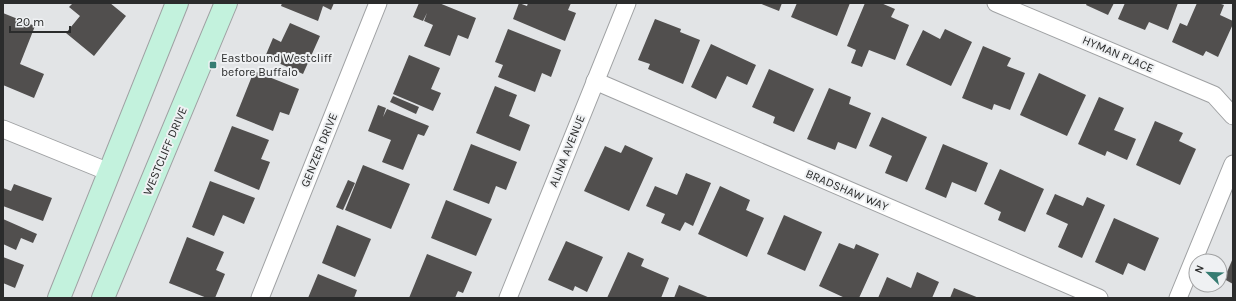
<svg xmlns="http://www.w3.org/2000/svg" width="1236" height="301" font-family="Karla,sans-serif">
	<rect width="100%" height="100%" fill="#e2e4e6"/>
	<g fill="#514f4e">
		<polygon points="73,3 110,3 126,16 94,56 66,33 80,16 69,7"/>
		<polygon points="282,3 334,3 331,10 323,6 318,21 281,6"/>
		<polygon points="419,3 439,3 476,18 468,39 458,35 450,56 424,46 433,25 424,21 427,13 423,21 413,17"/>
		<polygon points="519,3 527,6 528,3 571,3 568,10 576,13 565,41 513,19"/>
		<polygon points="759,3 782,3 779,11"/>
		<polygon points="797,3 850,3 837,36 791,17"/>
		<polygon points="865,3 881,3 895,9 891,17 909,25 895,60 869,50 862,67 851,63 856,50 847,46"/>
		<polygon points="1087,3 1114,3 1108,15 1086,5"/>
		<polygon points="1125,3 1178,3 1168,30 1149,22 1145,30 1118,19"/>
		<polygon points="1197,3 1218,3 1224,5 1220,15 1233,21 1233,24 1218,57 1206,51 1203,56 1172,42 1180,23 1187,26"/>
		<polygon points="3,13 35,26 20,64 44,74 34,98 3,85"/>
		<polygon points="655,19 681,29 680,32 700,40 683,84 648,69 650,64 638,60"/>
		<polygon points="290,23 320,36 303,74 265,57 273,38 281,42"/>
		<polygon points="508,29 561,50 551,77 542,73 535,92 498,77 503,65 495,62"/>
		<polygon points="945,29 972,42 951,86 906,65 923,30 940,39"/>
		<polygon points="711,44 756,65 747,85 727,76 716,99 691,87"/>
		<polygon points="983,46 1011,58 1007,66 1025,73 1010,110 994,104 992,110 962,98"/>
		<polygon points="409,55 440,68 431,89 441,93 433,111 393,94"/>
		<polygon points="769,69 814,89 794,132 773,123 775,117 752,107"/>
		<polygon points="254,71 299,89 289,115 280,112 273,131 236,116"/>
		<polygon points="1039,73 1086,95 1067,136 1020,115"/>
		<polygon points="495,86 517,95 509,116 530,125 520,151 476,133"/>
		<polygon points="829,88 851,97 849,104 871,113 856,149 838,142 835,150 807,139"/>
		<polygon points="393,96 419,107 416,114 390,102"/>
		<polygon points="1099,97 1124,108 1114,130 1136,139 1127,160 1107,151 1105,156 1078,144"/>
		<polygon points="378,105 386,108 383,117 387,109 429,126 424,136 418,134 403,170 382,162 391,140 368,131"/>
		<polygon points="882,117 927,137 907,182 885,173 892,156 869,146"/>
		<polygon points="1155,121 1183,133 1179,141 1196,149 1180,185 1136,165"/>
		<polygon points="232,126 269,140 261,159 270,162 259,190 214,171"/>
		<polygon points="471,144 517,162 506,190 496,186 489,204 453,190"/>
		<polygon points="943,144 988,163 976,192 952,182 946,198 925,189"/>
		<polygon points="625,145 653,158 629,211 584,191 605,146 621,153"/>
		<polygon points="363,165 410,184 391,229 345,210"/>
		<polygon points="1000,169 1044,189 1025,232 998,220 1001,212 984,204"/>
		<polygon points="686,173 711,183 693,226 685,222 680,231 661,223 665,214 646,206 655,186 677,195"/>
		<polygon points="348,180 355,183 343,210 336,207"/>
		<polygon points="210,181 255,198 244,224 223,215 214,236 192,227"/>
		<polygon points="14,184 52,198 43,221 3,206 3,188 11,191"/>
		<polygon points="720,186 750,200 746,210 764,218 747,257 698,234"/>
		<polygon points="1055,194 1083,206 1087,197 1105,205 1082,258 1058,247 1068,224 1046,214"/>
		<polygon points="446,200 492,219 476,256 431,238"/>
		<polygon points="784,215 822,232 805,271 767,254"/>
		<polygon points="1114,218 1159,238 1145,271 1128,263 1123,275 1095,262"/>
		<polygon points="3,219 37,234 33,243 21,238 16,250 3,244"/>
		<polygon points="337,225 371,239 355,277 322,263"/>
		<polygon points="187,237 224,252 216,270 225,274 215,298 207,298 169,283"/>
		<polygon points="566,241 603,257 587,292 575,286 573,291 548,280"/>
		<polygon points="839,243 854,249 856,244 879,254 859,298 845,298 819,286"/>
		<polygon points="628,252 644,259 641,266 669,278 661,298 607,298"/>
		<polygon points="427,254 472,272 463,293 458,291 455,298 409,298"/>
		<polygon points="3,257 24,265 15,288 3,283"/>
		<polygon points="1233,258 1233,284 1224,279"/>
		<polygon points="917,272 939,282 932,298 878,298 887,277 911,288"/>
		<polygon points="318,274 357,290 354,298 308,298"/>
		<polygon points="679,285 710,298 674,298"/>
		<polygon points="954,288 979,298 950,298"/>
	</g>
	<g fill="none" stroke-linecap="round" stroke-linejoin="round">
		<g stroke="#9fa1a3" stroke-width="19">
			<g id="minor">
				<polyline points="996,3 1214,95 1233,116"/>
				<polyline points="595,81 1099,298"/>
				<polyline points="3,129 109,172"/>
				<polyline points="260,298 378,3"/>
				<polyline points="508,298 627,3"/>
				<polyline points="1178,298 1233,164"/>
			</g>
		</g>
		<g stroke="#9fa1a3" stroke-width="24">
			<g id="secondary">
				<polyline points="59,298 177,3"/>
				<polyline points="103,298 226,3"/>
			</g>
		</g>
		<use href="#minor" stroke="#fff" stroke-width="17"/>
		<use href="#secondary" stroke="#c3f2dd" stroke-width="22"/>
	</g>
	<rect fill="#367c72" stroke="#eff1f3" stroke-width="1.5" x="209" y="61" width="8" height="8" rx="2"/>
	<g text-anchor="middle" stroke-width="4" stroke-linejoin="round" paint-order="stroke">
		<g font-size="12" fill="#2b2c2c" stroke="#eff1f3">
			<text transform="translate(1118 54) rotate(23)" y="4">HYMAN PLACE</text>
			<text transform="translate(319 150) rotate(-68)" y="4">GENZER DRIVE</text>
			<text transform="translate(165 151) rotate(-67)" y="4">WESTCLIFF DRIVE</text>
			<text transform="translate(567 151) rotate(-68)" y="4">ALINA AVENUE</text>
			<text transform="translate(847 190) rotate(23)" y="4">BRADSHAW WAY</text>
		</g>
		<g font-size="12" fill="#2b2c2c" stroke="#eff1f3" text-anchor="start">
			<text x="221" y="62">Eastbound Westcliff<tspan x="221" dy="14">before Buffalo</tspan></text>
		</g>
	</g>
	<rect width="1236" height="301" fill="none" stroke="#2b2c2c" stroke-width="8"/>
	<g transform="translate(1208 273) rotate(293)"><circle r="19" fill="#eff1f3" stroke="#a1a2a3"/>
	<path d="M0-3L7 15L0 10L-7 15Z" fill="#367c72"/>
	<text y="-6" font-size="11" font-weight="bold" text-anchor="middle" fill="#2b2c2c">N</text>
	</g>
	<path d="M10 26v6h60v-6" fill="none" stroke="#2b2c2c" stroke-width="2"/>
	<text x="16" y="26" font-size="12" fill="#2b2c2c" stroke="#eff1f3" stroke-width="3" paint-order="stroke">20 m</text>
</svg>
